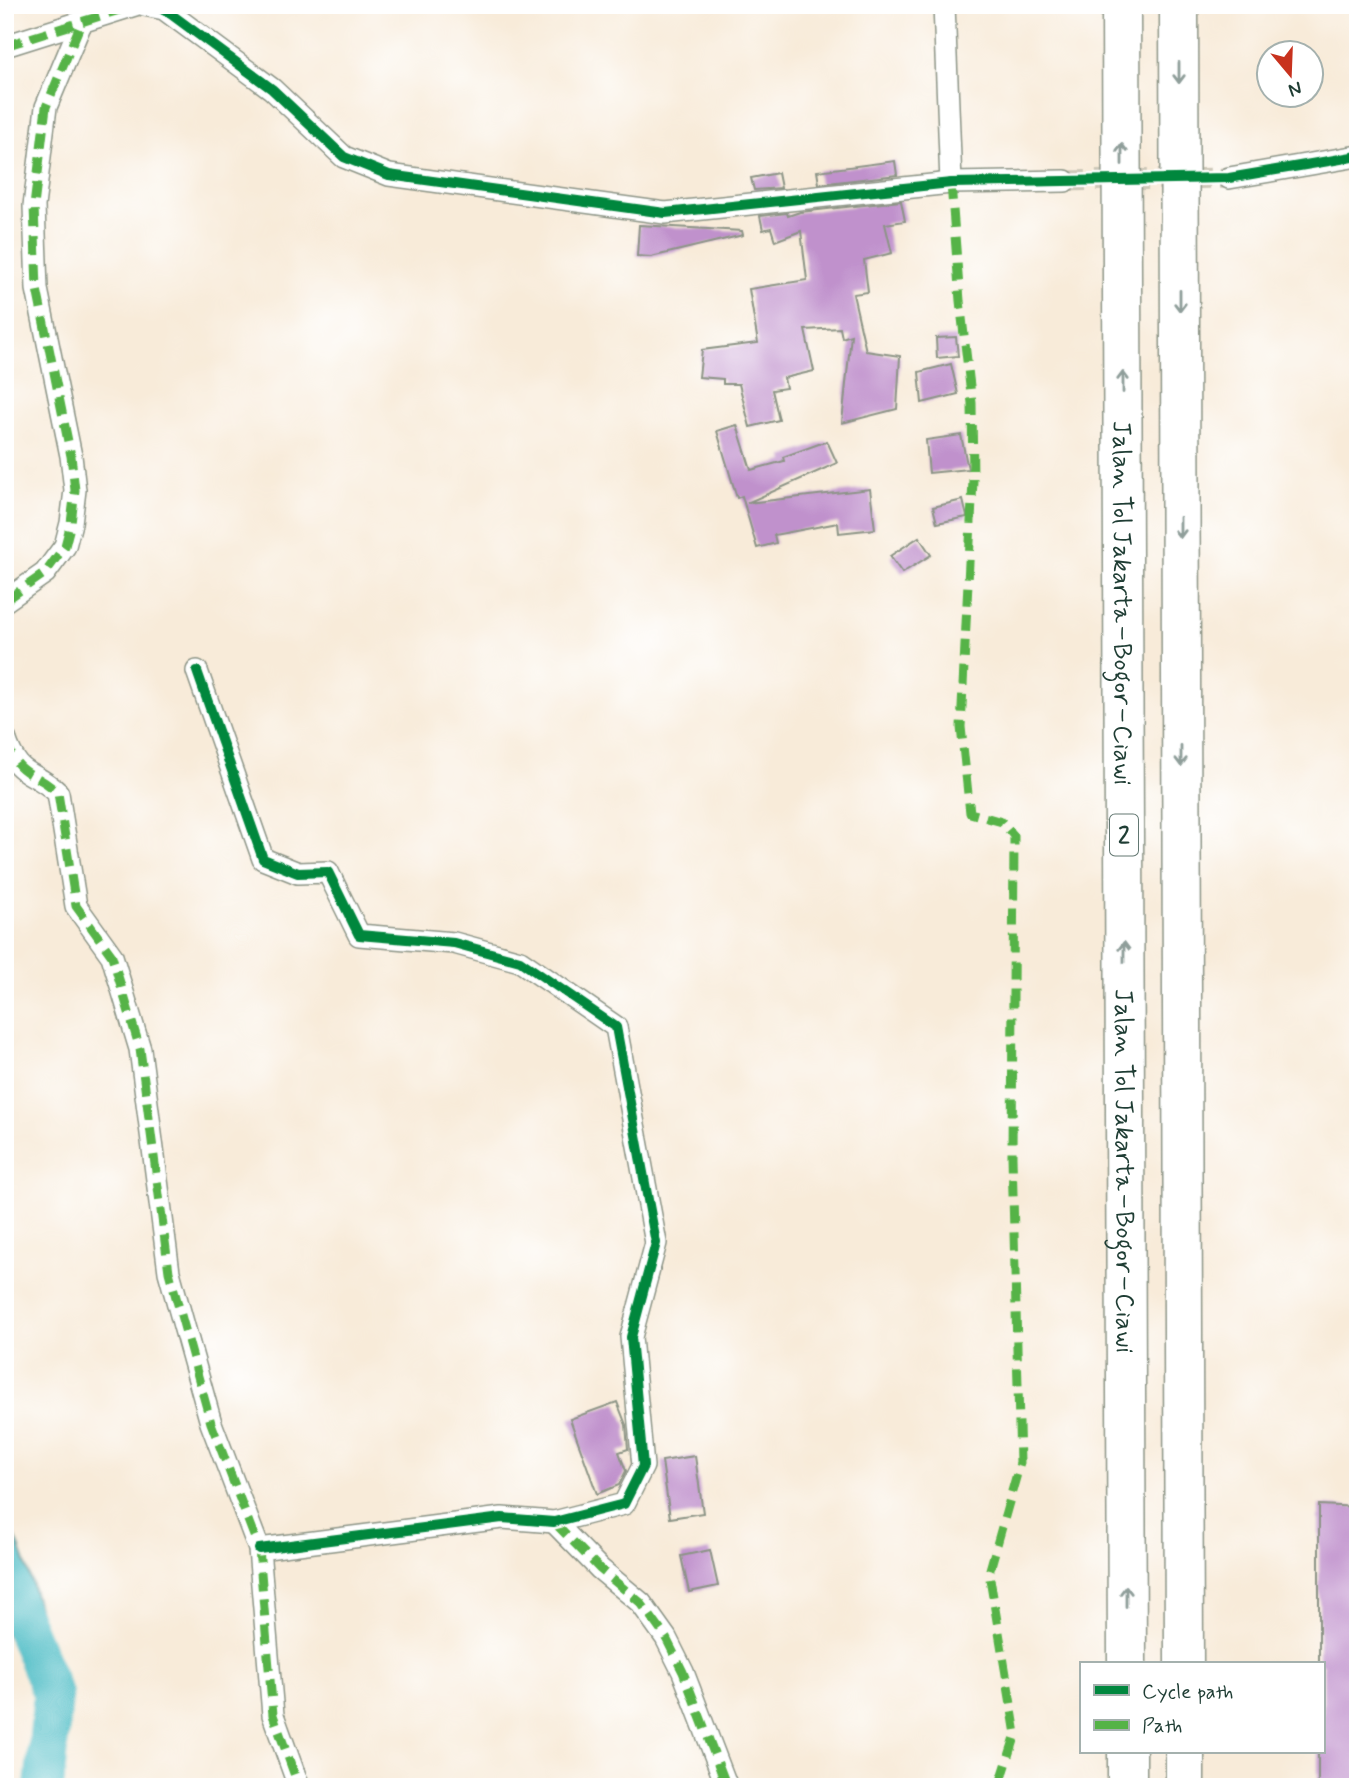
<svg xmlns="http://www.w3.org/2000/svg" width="1363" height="1792" font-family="Mynerve,sans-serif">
	<rect width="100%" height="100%" fill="#fff"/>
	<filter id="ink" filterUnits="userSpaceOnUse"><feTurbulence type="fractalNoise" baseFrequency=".0143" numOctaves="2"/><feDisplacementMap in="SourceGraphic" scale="14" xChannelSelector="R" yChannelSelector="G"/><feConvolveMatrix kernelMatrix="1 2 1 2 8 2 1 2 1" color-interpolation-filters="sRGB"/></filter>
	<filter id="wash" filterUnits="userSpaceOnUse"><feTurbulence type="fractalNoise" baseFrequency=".00686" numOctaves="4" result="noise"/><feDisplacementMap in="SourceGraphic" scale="28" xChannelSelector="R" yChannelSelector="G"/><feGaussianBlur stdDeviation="1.57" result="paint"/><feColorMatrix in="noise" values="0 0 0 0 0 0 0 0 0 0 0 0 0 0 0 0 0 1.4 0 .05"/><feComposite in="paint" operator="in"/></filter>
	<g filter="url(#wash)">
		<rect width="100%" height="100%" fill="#f8ebd9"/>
		<path fill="#4fbdc6" stroke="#377d7d" stroke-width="2" d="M5 1519C27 1549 50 1645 48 1683L41 1684 5 1632Z"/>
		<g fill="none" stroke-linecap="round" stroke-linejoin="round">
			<polyline stroke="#4fbdc6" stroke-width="40" points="5,1579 53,1695 44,1787"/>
		</g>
		<g id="blocks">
			<g fill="#c091cc">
				<polygon points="895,161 897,175 819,184 817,171"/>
				<polygon points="778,173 781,188 754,190 751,178"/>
				<polygon points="901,201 905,221 885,224 892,253 864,260 868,292 853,294 866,351 900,356 897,409 842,423 851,335 842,338 840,328 805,330 814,371 784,378 786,388 772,390 779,420 750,427 739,384 723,384 723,379 699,377 702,350 758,343 749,289 807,280 801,231 775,241 771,228 763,230 760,216 787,213 788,216 800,212"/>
				<polygon points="639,225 742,231 743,235 651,257 637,256"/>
				<polygon points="956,337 958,356 937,358 936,338"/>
				<polygon points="951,364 958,394 922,403 919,372"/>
				<polygon points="737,425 751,470 784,461 783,457 827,441 837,463 747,503 870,489 875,529 839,533 838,523 774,535 776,543 757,548 742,496 737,498 717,431"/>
				<polygon points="961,435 968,469 929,473 926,440"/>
				<polygon points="963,500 967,517 937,523 933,507"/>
				<polygon points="919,537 931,555 902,573 890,556"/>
				<polygon points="617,1402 626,1425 628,1449 619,1452 626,1471 619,1485 597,1494 570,1419"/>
				<polygon points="695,1456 703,1513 670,1518 662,1461"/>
				<polygon points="1319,1505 1358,1507 1358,1787 1318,1787 1318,1752 1323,1752 1323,1664 1319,1664"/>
				<polygon points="710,1550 718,1586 689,1592 681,1556"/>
			</g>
		</g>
	</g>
	<g filter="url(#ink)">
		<use href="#blocks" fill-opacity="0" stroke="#8c9486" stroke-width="2"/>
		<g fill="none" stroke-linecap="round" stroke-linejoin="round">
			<polyline stroke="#cdc8b8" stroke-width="21" stroke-dasharray="21 10" stroke-linecap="butt" points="1065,181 1229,178"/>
			<g stroke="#8c9486" stroke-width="24">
				<g id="minor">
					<polyline points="144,5 164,9 272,89 344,157 389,175 665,213 951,183 1065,181"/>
					<polyline points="944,5 951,183"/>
					<polyline points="5,46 135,5"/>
					<polyline points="1229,178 1358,156"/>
					<polyline points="5,601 45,573 65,546 71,523 75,490 71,456 37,289 34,206 46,107 82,21"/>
					<polyline points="197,671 263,859 298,873 328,872 359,935 454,943 520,961 616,1027 656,1243 631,1337 643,1466 624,1504 554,1522 502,1518 259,1549"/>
					<path d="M5 738C18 779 33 769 58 793L76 906 112 956 140 1049 169 1272 211 1423 259 1549 273 1715 299 1787"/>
					<polyline points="554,1522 600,1569 641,1603 666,1638 683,1672 727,1787"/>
				</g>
			</g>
			<g stroke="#8c9486" stroke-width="41">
				<g id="motorway">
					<path id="s1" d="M1121 5 1127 1664"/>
					<polyline points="1179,5 1184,1664"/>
					<polyline points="1127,1752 1127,1787"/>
					<polyline points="1185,1752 1185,1787"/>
				</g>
			</g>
			<use href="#minor" stroke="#fff" stroke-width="21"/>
			<use href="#motorway" stroke="#fff" stroke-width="38"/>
			<g stroke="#55b346" stroke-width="9" stroke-dasharray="18 9" stroke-linecap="butt">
				<polyline points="5,46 135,5"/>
				<polyline points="951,183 960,301 972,403 973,480 961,727 970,813 1002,822 1014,836 1012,1156 1020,1463 989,1573 1016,1734 999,1787"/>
				<polyline points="5,601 45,573 65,546 71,523 75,490 71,456 37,289 34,206 46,107 82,21"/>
				<path d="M5 738C18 779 33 769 58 793L76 906 112 956 140 1049 169 1272 211 1423 259 1549 273 1715 299 1787"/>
				<polyline points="554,1522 600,1569 641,1603 666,1638 683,1672 727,1787"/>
			</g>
			<g stroke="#fff" stroke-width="15">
				<g id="cycleway">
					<polyline points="144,5 164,9 272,89 344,157 389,175 665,213 951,183 1229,178 1358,156"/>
					<polyline points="197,671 263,859 298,873 328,872 359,935 454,943 520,961 616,1027 656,1243 631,1337 643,1466 624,1504 554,1522 502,1518 259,1549"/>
				</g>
			</g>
			<use href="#cycleway" stroke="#00873e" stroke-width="10"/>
		</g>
		<defs><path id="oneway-shaft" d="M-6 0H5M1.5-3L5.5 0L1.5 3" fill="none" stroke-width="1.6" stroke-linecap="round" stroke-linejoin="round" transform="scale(1.75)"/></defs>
		<g stroke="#8f9e9a">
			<use href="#oneway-shaft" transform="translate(1179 73) rotate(90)"/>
			<use href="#oneway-shaft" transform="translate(1122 154) rotate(-90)"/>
			<use href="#oneway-shaft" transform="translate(1180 301) rotate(90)"/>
			<use href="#oneway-shaft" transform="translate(1123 382) rotate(-90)"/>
			<use href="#oneway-shaft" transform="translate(1180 528) rotate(90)"/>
			<use href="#oneway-shaft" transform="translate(1181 756) rotate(90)"/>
			<use href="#oneway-shaft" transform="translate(1124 952) rotate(-90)"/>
			<use href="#oneway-shaft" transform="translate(1126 1596) rotate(-90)"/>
		</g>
	</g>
	<g text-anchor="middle" stroke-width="5" stroke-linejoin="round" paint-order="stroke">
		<rect fill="#fff" stroke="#627771" stroke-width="2" x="1110" y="814.5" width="28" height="41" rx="5"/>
		<g font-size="24" font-weight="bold" fill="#1f3d34">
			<text x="1124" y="843">2</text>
		</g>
		<g font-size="26" fill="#1f3d34" stroke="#fff">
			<text dy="9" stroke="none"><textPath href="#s1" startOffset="598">Jalan Tol Jakarta–Bogor–Ciawi</textPath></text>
			<text dy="9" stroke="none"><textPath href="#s1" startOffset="1166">Jalan Tol Jakarta–Bogor–Ciawi</textPath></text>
		</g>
	</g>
	<rect width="1363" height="1792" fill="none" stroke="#fff" stroke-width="28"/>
	<rect x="1080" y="1662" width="245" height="91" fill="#ffffff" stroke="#a5b1ae" stroke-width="2"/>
	<rect x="1094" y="1685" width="35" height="10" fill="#00873e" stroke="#a5b1ae" stroke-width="2"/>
	<text x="1142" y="1698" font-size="21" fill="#1f3d34">Cycle path</text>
	<rect x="1094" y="1720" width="35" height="10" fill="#55b346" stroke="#a5b1ae" stroke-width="2"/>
	<text x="1142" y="1732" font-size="21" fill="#1f3d34">Path</text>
	<g transform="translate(1290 74) rotate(161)"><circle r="33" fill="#ffffff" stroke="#a5b1ae" stroke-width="2"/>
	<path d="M0-5L12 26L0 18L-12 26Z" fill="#c8321e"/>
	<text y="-10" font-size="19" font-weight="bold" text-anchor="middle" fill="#1f3d34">N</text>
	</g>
</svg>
